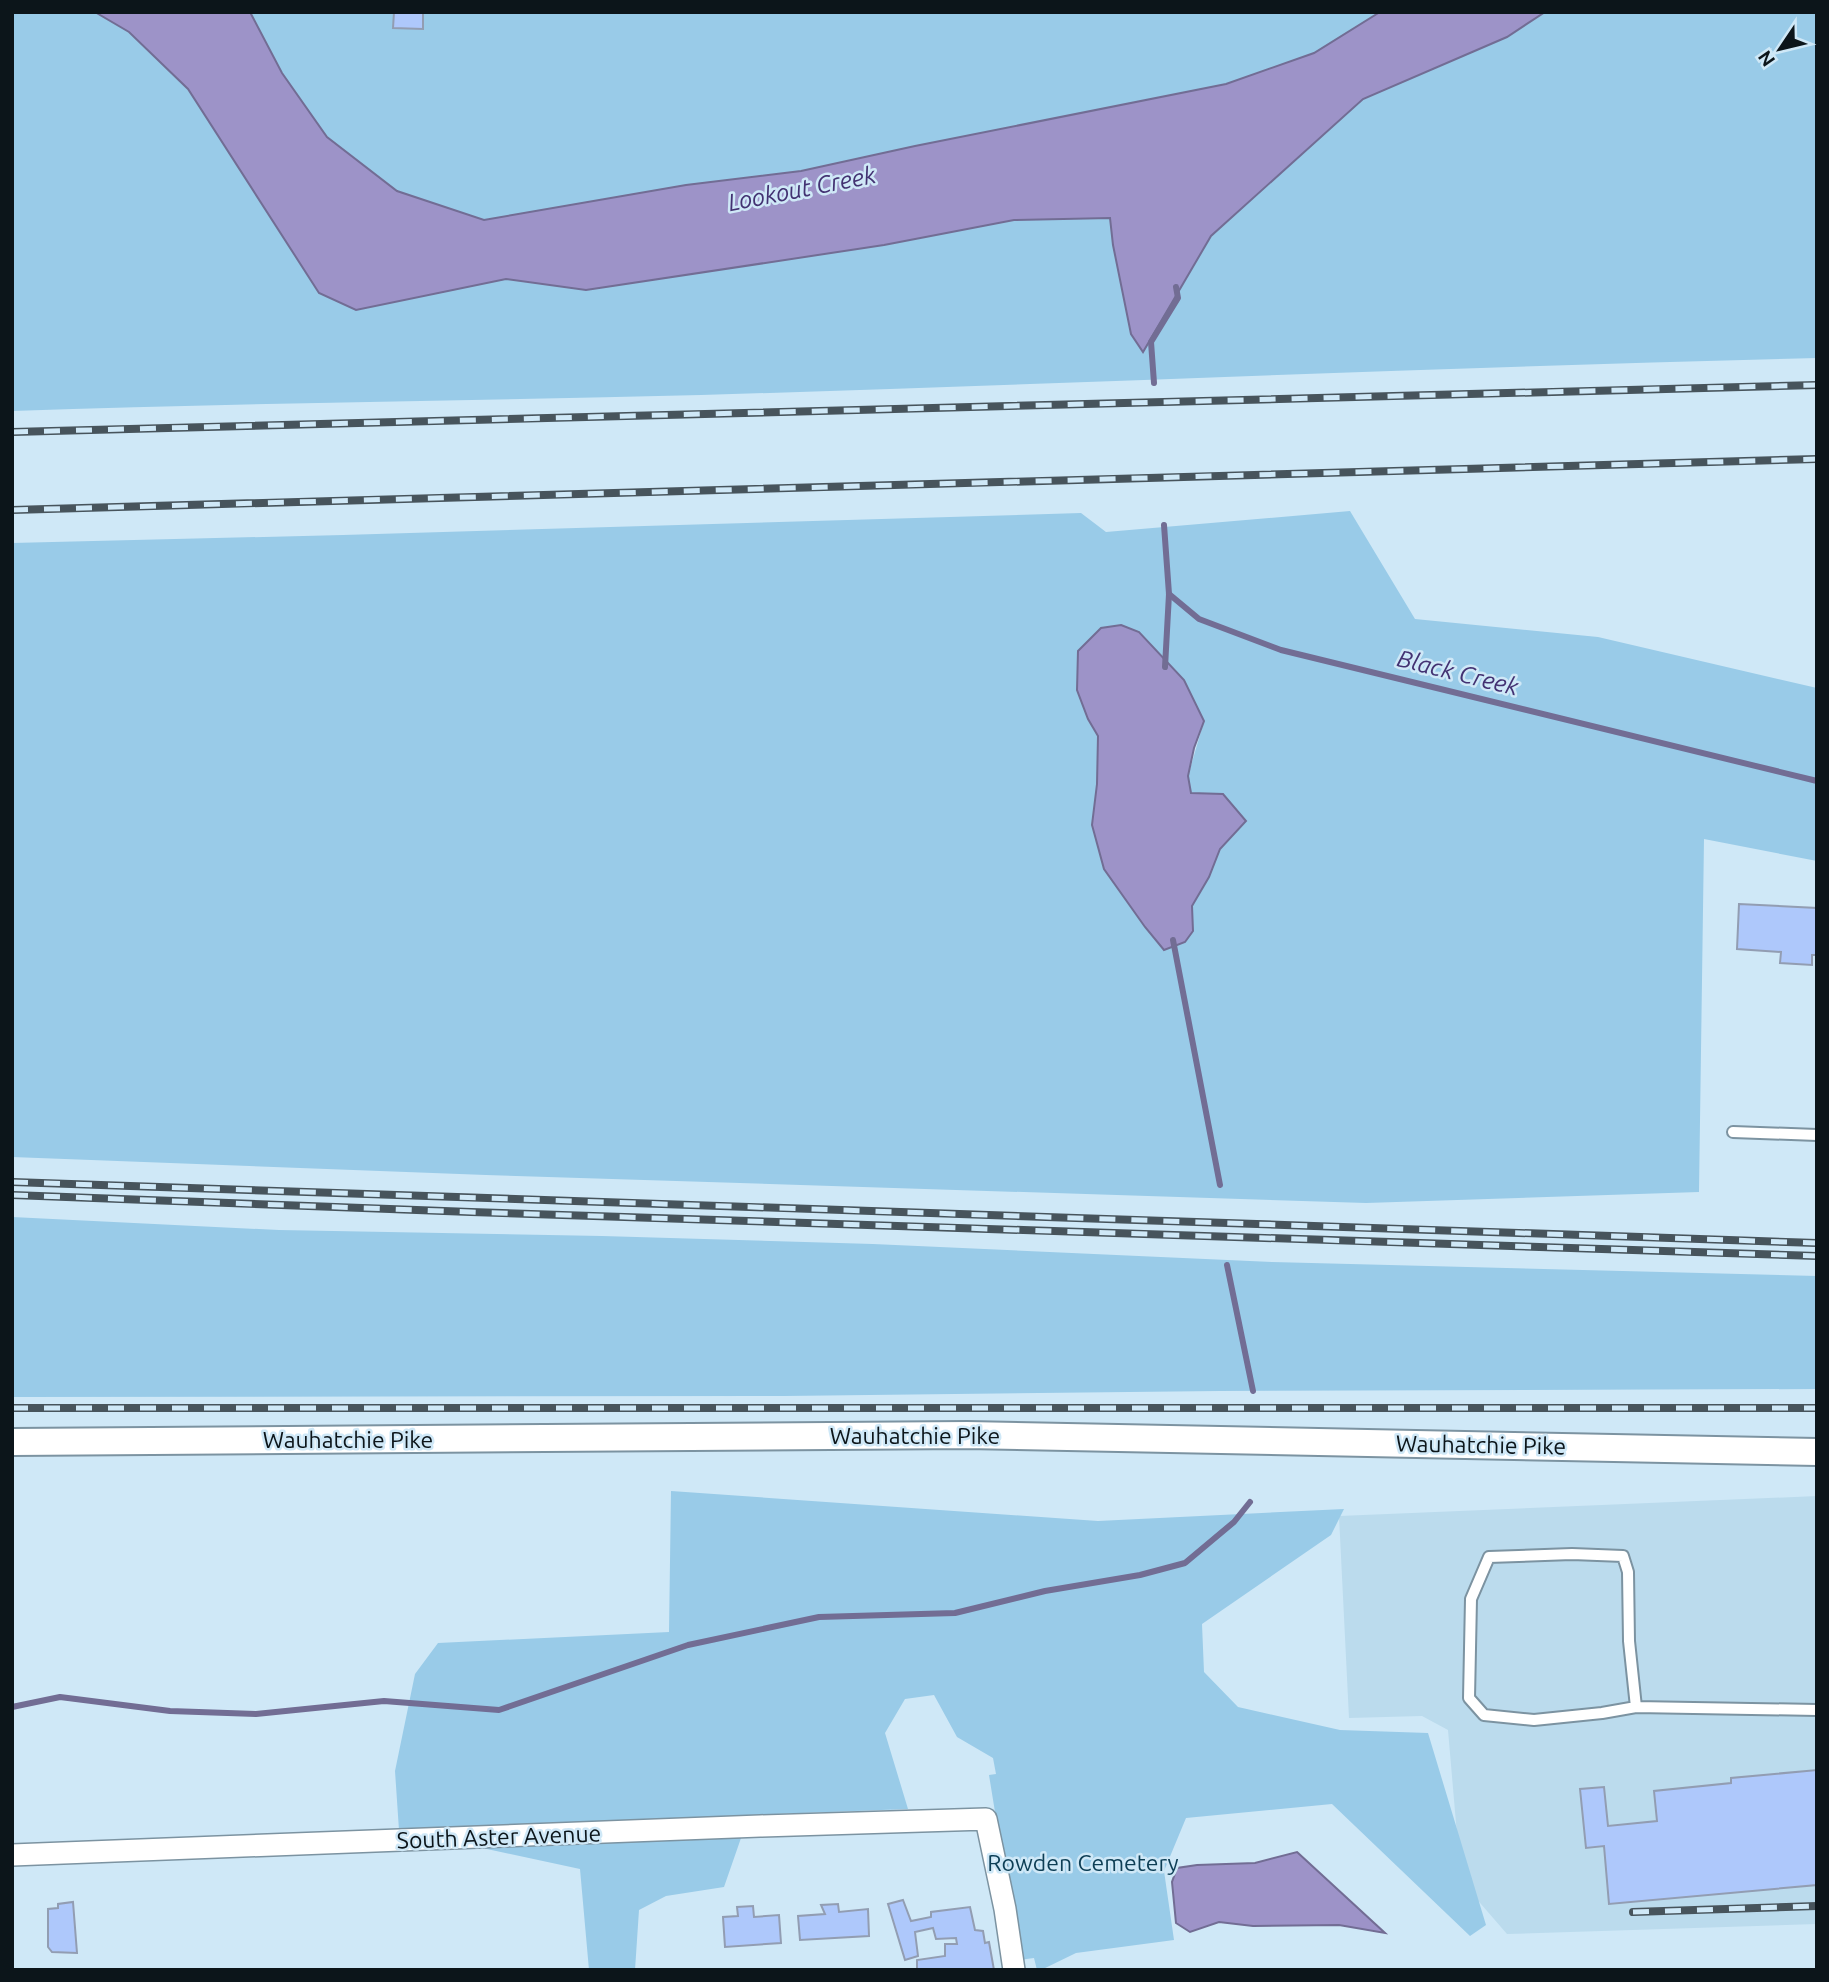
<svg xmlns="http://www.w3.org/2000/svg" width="1829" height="1982" font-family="Ubuntu,sans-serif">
	<rect width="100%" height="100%" fill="#cfe8f7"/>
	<polygon fill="#bbdbed" points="1817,1496 1817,1924 1507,1934 1461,1881 1448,1730 1422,1716 1349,1718 1339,1516"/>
	<g fill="#99cbe8" fill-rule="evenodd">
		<path d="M12 12H1817V358C1445 367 1073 384 701 395 472 401 242 403 12 411Z"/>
		<path d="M1350 511 1415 619 1598 637 1817 688V861L1704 839 1699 1192 1366 1203 486 1175 12 1157V543L343 535 1081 513 1106 532ZM1121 625 1139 632 1184 680 1204 721 1188 776 1191 794 1220 849 1209 877 1192 906 1193 931 1164 949 1145 927 1104 869 1092 825 1097 784 1098 736Z"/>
		<polygon points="12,1217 279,1230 602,1236 873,1244 1272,1262 1817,1276 1817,1389 1219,1391 784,1396 12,1397"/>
		<polygon points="671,1491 1098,1521 1344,1509 1331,1535 1202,1624 1204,1672 1238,1707 1340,1730 1428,1733 1486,1925 1470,1936 1332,1804 1186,1818 1164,1871 1174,1940 1076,1953 1041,1970 1037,1970 1034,1958 1019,1960 989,1775 996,1774 993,1758 957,1737 934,1695 905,1699 885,1733 908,1809 749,1815 724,1887 666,1896 639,1910 635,1970 589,1970 580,1869 399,1830 395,1771 415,1674 438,1643 669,1632"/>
	</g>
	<g fill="#9d93c8" stroke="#726d94" stroke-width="2">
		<polygon points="95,12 250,12 282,73 327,137 397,191 484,220 686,185 801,171 915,146 1226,84 1314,53 1380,12 1545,12 1507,37 1363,99 1211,236 1143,352 1131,334 1113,245 1110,218 1014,220 884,245 586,290 506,279 356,310 319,293 188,89 129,32"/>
		<polygon points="1121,625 1139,632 1184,680 1204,721 1194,748 1188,776 1191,793 1223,794 1246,821 1220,849 1209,877 1192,906 1193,931 1185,942 1164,950 1145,927 1104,869 1092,825 1097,784 1098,736 1088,719 1077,690 1078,651 1101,628"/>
		<polygon points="1297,1852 1385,1933 1339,1925 1253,1926 1219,1922 1190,1932 1176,1923 1172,1882 1177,1868 1197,1865 1255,1863"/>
	</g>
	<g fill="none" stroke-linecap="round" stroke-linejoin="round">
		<g stroke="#726d94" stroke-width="6">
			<polyline points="1154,383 1151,342 1178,298 1176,287"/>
			<polyline points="1164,525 1169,594 1165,667"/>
			<polyline points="1169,594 1199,619 1281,650 1817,781"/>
			<polyline points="1173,940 1220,1185"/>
			<polyline points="1227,1265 1253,1391"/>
			<polyline points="12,1707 60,1697 170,1711 256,1714 384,1701 499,1710 688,1645 819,1617 955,1613 1045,1591 1140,1575 1185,1563 1234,1522 1250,1502"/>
		</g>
	</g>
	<g fill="#aec8fb" stroke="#929db2" stroke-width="2">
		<polygon points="394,12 423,12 423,29 393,28"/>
		<polygon points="1739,904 1817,908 1817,955 1812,955 1812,965 1780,963 1781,952 1737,949"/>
		<polygon points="1817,1770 1817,1885 1609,1904 1604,1846 1586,1848 1580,1789 1604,1787 1608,1826 1657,1821 1654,1791 1731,1783 1731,1778"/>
		<polygon points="903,1900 911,1921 931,1917 931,1912 970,1907 975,1930 983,1931 985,1943 989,1942 994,1970 917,1970 917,1960 945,1956 945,1944 957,1944 956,1938 936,1939 933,1928 915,1932 918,1956 905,1960 888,1904"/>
		<polygon points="73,1902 77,1953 52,1952 48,1947 48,1909 58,1908 58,1904"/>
		<polygon points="838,1904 839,1912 868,1909 869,1936 800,1940 798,1916 825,1914 821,1905"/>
		<polygon points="753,1906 754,1917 779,1915 781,1943 725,1947 723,1917 738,1916 737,1907"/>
	</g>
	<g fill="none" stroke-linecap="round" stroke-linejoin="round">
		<g stroke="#7c93a1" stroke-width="14">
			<g id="service">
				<polyline points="1733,1132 1817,1135"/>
				<polyline points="1636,1707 1629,1641 1628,1572 1623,1556 1572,1554 1489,1557 1471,1599 1469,1698 1484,1715 1534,1720 1602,1713 1636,1707 1817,1710"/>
			</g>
		</g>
		<g stroke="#7c93a1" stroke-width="24">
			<polyline id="minor" points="12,1855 760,1826 986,1819 1005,1909 1014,1970"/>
		</g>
		<g stroke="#7c93a1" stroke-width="30">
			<polyline id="tertiary" points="12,1442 967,1435 1817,1452"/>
		</g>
		<use href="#service" stroke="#fff" stroke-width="10"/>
		<use href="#minor" stroke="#fff" stroke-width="21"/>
		<use href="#tertiary" stroke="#fff" stroke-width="26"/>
		<g stroke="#47545c" stroke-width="8">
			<g id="rail">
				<polyline points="12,432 1817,385"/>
				<polyline points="12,510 1817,459"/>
				<polyline points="12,1182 1817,1243"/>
				<polyline points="12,1195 471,1212 1817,1256"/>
				<polyline points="12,1408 1817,1408"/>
				<polyline points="1633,1912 1817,1906"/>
			</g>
		</g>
		<use href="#rail" stroke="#cfe8f7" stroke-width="5" stroke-dasharray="16" stroke-linecap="butt"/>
	</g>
	<g text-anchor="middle" stroke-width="5" stroke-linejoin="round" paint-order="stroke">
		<g font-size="23" fill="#0c151a" stroke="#cfe8f7">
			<text x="915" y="1444">Wauhatchie Pike</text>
			<text x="348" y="1448">Wauhatchie Pike</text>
			<text transform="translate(1481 1445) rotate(1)" y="8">Wauhatchie Pike</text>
			<text transform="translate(499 1837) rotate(-2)" y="8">South Aster Avenue</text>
		</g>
		<g font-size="23" fill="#0d3e55" stroke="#cfe8f7">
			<text x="1083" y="1871">Rowden Cemetery</text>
		</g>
		<g font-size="24" font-style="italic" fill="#433272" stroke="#cfe8f7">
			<text transform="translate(802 189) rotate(-11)" y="8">Lookout Creek</text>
			<text transform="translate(1458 673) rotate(14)" y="8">Black Creek</text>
		</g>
	</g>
	<rect width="1829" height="1982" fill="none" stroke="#0c151a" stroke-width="28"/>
	<g transform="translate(1780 49) rotate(235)" stroke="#cfe8f7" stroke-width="5" paint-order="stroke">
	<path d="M0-5L12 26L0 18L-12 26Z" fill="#0c151a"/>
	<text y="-10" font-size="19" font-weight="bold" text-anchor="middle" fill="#0c151a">N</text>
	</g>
</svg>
